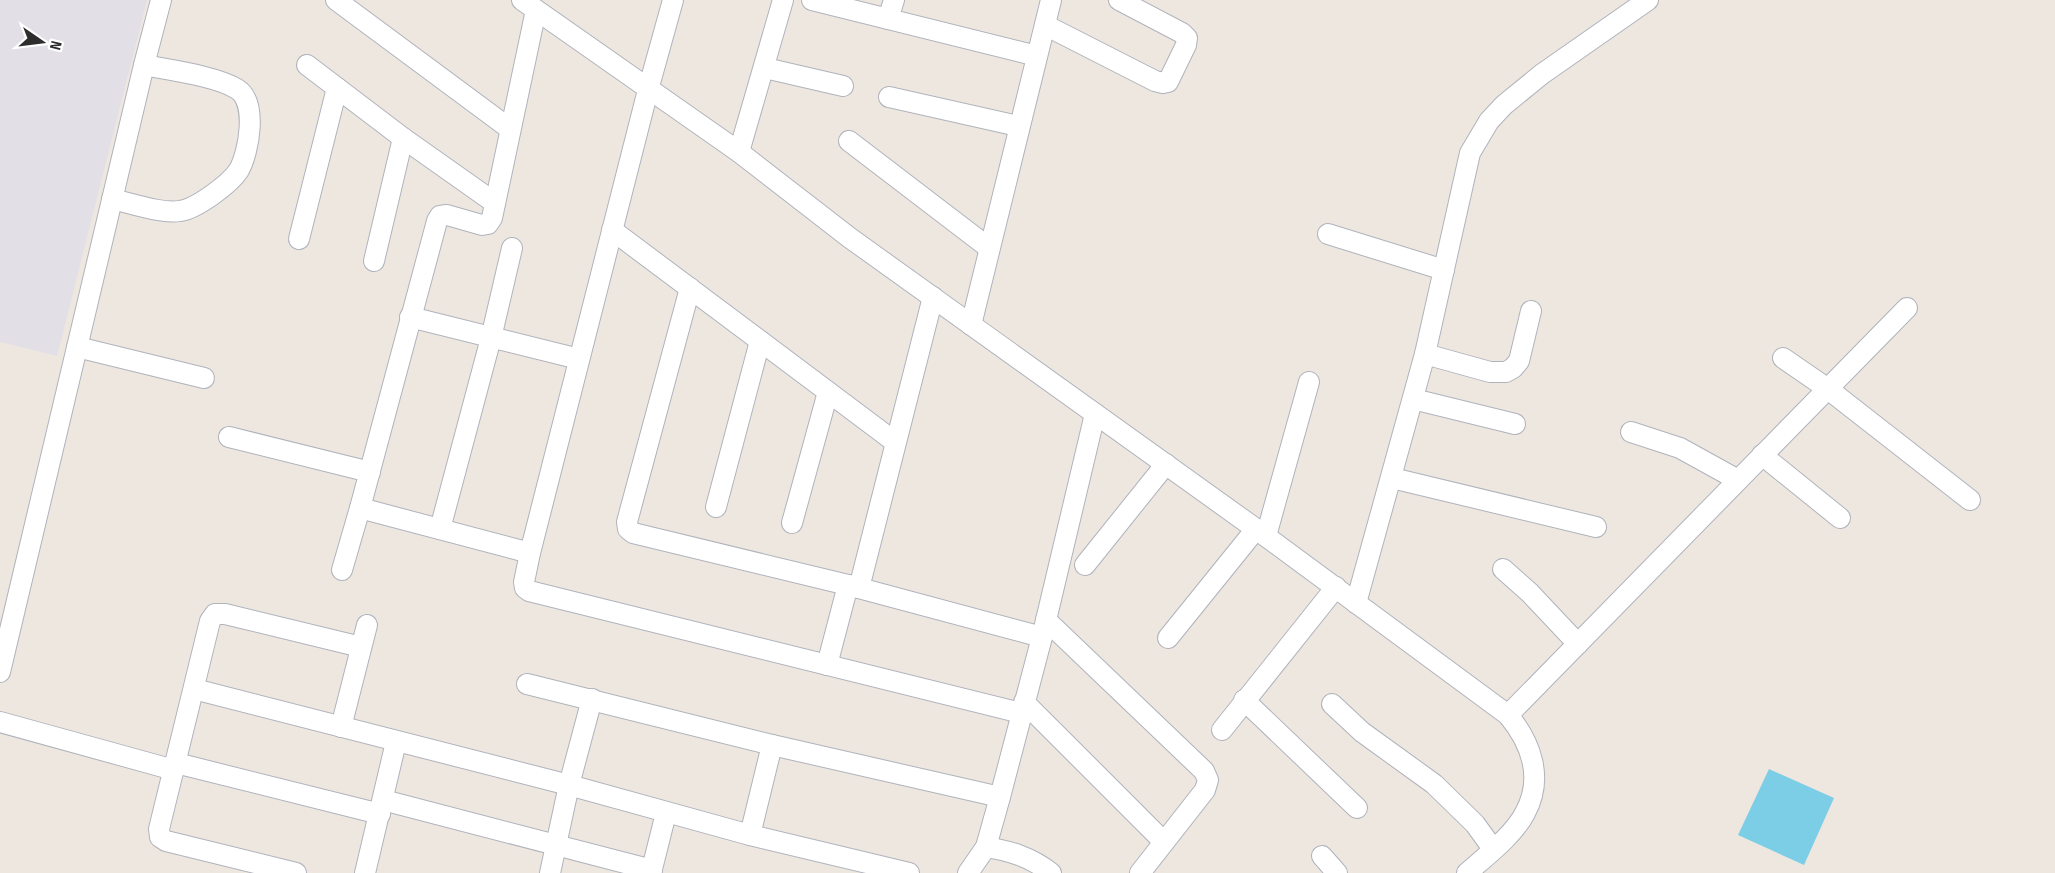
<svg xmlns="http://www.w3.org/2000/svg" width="2055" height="873" font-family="'Sofia Sans Condensed',sans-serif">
	<rect width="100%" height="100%" fill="#ede7e0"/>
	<polygon fill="#e2e0e6" points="0,0 147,0 57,356 0,342"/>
	<polygon fill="#7ccde6" points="1769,769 1834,798 1804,865 1738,835"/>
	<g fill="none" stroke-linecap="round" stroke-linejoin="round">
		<g stroke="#b0b3bc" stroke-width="22">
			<g id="minor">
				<polyline points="336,0 510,129"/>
				<path d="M522 0 739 152 850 238 1256 529 1508 715C1531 743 1544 778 1525 813 1514 835 1485 857 1467 873"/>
				<polyline points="673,0 648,90 530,553 524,582 525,588 529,591 1021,713"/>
				<polyline points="812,0 1037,56"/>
				<polyline points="888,19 894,0"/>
				<polyline points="1045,25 1155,81 1163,83 1168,82 1186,45 1187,38 1182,33 1119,0"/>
				<polyline points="307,65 403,138 495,203"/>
				<polyline points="765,68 843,86"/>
				<polyline points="889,97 1018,126"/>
				<polyline points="849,141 989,248"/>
				<polyline points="739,152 783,0"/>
				<path d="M112 199C131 203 161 214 180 211 196 209 230 184 239 170 249 152 258 102 237 89 216 76 169 70 144 65"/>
				<polyline points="612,230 895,442"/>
				<polyline points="1328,234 1444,270"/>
				<polyline points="299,239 337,88"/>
				<polyline points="374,261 403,138"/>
				<polyline points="690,288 627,522 628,529 633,533 848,585"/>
				<polyline points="933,297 859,588 1042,637"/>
				<polyline points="410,317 579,359"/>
				<polyline points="971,325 1051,0"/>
				<polyline points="77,347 204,378"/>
				<polyline points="1425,354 1490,372 1506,372 1513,368 1519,361 1531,311"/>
				<polyline points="1783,358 1828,389 1970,500"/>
				<polyline points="1413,399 1515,424"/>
				<polyline points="1631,432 1680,448 1738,480"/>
				<polyline points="229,437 370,472"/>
				<polyline points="1762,455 1840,518"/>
				<polyline points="1392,478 1596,527"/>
				<polyline points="716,507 760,341"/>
				<polyline points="360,508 530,553"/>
				<polyline points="792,523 828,392"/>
				<polyline points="440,529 491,338 512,248"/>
				<polyline points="1266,536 1309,382"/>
				<polyline points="1085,565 1166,464"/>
				<polyline points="1503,569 1530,593 1578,644"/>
				<polyline points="342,570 360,508 437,221 440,216 447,215 482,225 488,224 492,218 536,10"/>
				<polyline points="1356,603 1425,354 1470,153 1489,121 1504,105 1542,74 1648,0"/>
				<polyline points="1046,620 1204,771 1208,780 1205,790 1140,873"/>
				<polyline points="1168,638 1256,529"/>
				<polyline points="827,665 848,585 859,588"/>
				<polyline points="0,672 144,65 161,0"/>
				<polyline points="527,684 772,745 1000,797"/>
				<polyline points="194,689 569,785 750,835 909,873"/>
				<polyline points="1244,700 1357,808"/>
				<polyline points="1024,702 1164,842"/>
				<polyline points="1332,704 1362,732 1434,784 1475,824 1493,849"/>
				<polyline points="1508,715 1907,308"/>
				<polyline points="0,722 174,770"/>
				<polyline points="341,727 367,625"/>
				<polyline points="1222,730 1336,587"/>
				<polyline points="176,763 380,814"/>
				<polyline points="383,800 652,870"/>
				<polyline points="750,835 772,745"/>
				<path d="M986 847C1010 851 1031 857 1051 873"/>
				<polyline points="1322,856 1337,873"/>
				<polyline points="296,873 166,841 160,837 159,829 210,621 215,614 225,614 361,647"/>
				<polyline points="365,873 396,742"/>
				<polyline points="550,873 569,785 592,699"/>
				<polyline points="651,873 666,813"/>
				<polyline points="968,873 986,847 1000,797 1042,637 1095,414"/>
			</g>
		</g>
		<use href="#minor" stroke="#fff" stroke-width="20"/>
	</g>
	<g transform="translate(42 42) rotate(104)" stroke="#ffffff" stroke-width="4.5" paint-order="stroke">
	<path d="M0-4.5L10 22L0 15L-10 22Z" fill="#2d2d2d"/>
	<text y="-9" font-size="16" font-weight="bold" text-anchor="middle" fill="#2d2d2d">N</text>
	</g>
</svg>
